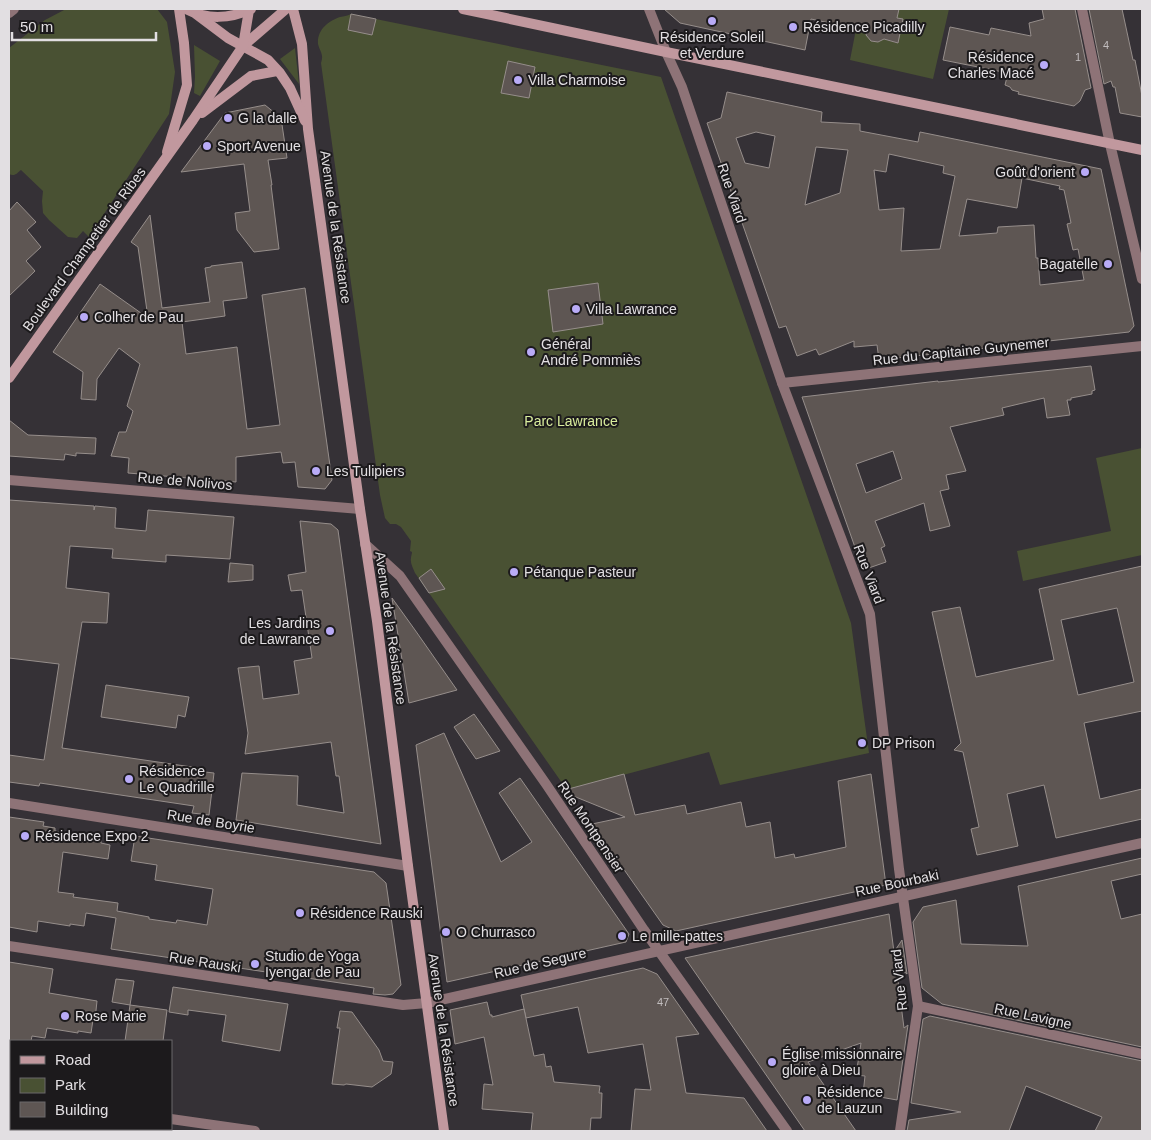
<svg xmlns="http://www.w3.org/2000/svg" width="1151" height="1140" font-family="Helvetica,sans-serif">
	<rect width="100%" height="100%" fill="#353136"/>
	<g fill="#495133">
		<path d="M66 9H157L167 22 175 72 169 114 89 237 83 231 77 238 68 237 49 220 43 213 42 201 43 191 21 170C17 173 15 177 9 174V48L45 20Z"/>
		<polygon points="860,9 866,9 864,19 869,23 866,35 869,36 869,38 871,41 878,42 880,41 880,38 897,43 904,20 897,18 898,10 893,9 949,9 933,79 850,60"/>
		<path d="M351 14 661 77 851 623 869 753 720 785 709 752 567 790 415 573C413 568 410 563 411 558 411 556 412 554 412 552L410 551 411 541 401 527 396 524H390L385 518 380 495 321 63C324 54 320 52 318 44 317 30 328 21 340 17 344 16 347 16 351 14Z"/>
		<polygon points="194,45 220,61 200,96 194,93 195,77"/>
		<polygon points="295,48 299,84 280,59"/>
		<polygon points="1142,448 1142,555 1023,581 1017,551 1111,531 1096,458"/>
	</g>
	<g fill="#5e5653" stroke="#968e8b" fill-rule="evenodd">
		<polygon points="664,9 899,9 897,18 903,19 898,43 884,39 878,42 871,41 866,35 867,31 811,19 805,50 680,23"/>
		<polygon points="1042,9 1075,9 1091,88 1085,90 1080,101 1074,106 1018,94 1019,92 1012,90 1010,87 1005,85 1008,73 943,60 950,27 989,35 991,28 1031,36 1029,23 1044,19"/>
		<polygon points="1089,9 1122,9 1133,60 1135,60 1142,96 1142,117 1120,113 1115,87 1113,87 1111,81 1104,84"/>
		<polygon points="351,14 376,19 372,35 348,30"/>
		<polygon points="508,61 535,67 529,98 501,93"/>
		<path d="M727 92 822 112 821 122 860 124V131L918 142 920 132 1101 169 1134 326 1129 332 879 360 877 345 854 347V341L819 355 816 349 797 356 786 326 779 328 707 123 721 118ZM756 132 775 136 769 168 745 163 736 138ZM816 147 848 150 840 193 805 205ZM889 154 944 166 943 173 955 176 940 249 901 251 904 208 879 210 874 170 886 172ZM1022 178 1060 186 1059 189 1064 190 1071 223 1067 224 1073 250 1078 249 1084 280 1040 285 1038 258H1036L1035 242 1034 225 998 227 997 233 959 236 967 199 1017 208Z"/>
		<polygon points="265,105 281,118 287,158 268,160 272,185 271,185 279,249 254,252 237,230 235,213 250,211 244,164 181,172 225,113"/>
		<polygon points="17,202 36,222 27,230 41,247 26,261 35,271 9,296 9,211"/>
		<polygon points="150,215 162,308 210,302 205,268 211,267 211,266 242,262 247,298 223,301 225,316 182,322 186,354 237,347 247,429 280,425 262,295 305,288 332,480 325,489 298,487 295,462 283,463 281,452 236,457 236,482 128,473 129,458 111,456 119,432 126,432 133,411 127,406 140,364 119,348 97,379 96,400 81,399 83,372 53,352 100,284 148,318 138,247 131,242"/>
		<polygon points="598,283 603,324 553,332 548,290"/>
		<path d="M1091 366 1095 390 1092 391V394L1071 398V400H1067L1070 415 1047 418 1044 398 1002 408 1004 415 950 427 966 471 946 475 949 489 940 491 950 526 930 531 924 503 875 521 885 546 881 548 886 562 863 570 802 397 938 381V382ZM893 451 902 479 866 493 856 464Z"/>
		<polygon points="9,420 28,435 96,438 95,454 76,453 76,456 65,454 64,460 9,456"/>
		<polygon points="9,500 94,506 94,510 95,506 116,508 115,528 146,531 148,510 234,517 230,559 166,555 166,562 112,558 113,549 70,546 66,588 109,593 107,623 82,622 62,748 192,767 191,769 196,771 214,773 209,815 192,813 194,806 40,783 39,786 9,782 9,755 44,760 59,664 9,658"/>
		<polygon points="300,521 331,524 338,530 381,844 236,820 242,773 298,776 297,805 344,813 339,776 336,776 331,742 245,754 248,733 238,668 259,666 263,699 299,694 294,661 312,658 302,590 291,591 288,575 306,572"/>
		<polygon points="230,563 253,565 253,580 228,582"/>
		<path d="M1142 566V711L1084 723 1100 799 1142 789V819L1056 838 1044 785 1007 794 1018 846 977 855 971 829 979 827 963 752 954 750 961 743 932 612 960 607 976 677 1054 660 1039 589ZM1117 608 1134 682 1078 695 1061 620Z"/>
		<polygon points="431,569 445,589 429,593 419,578"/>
		<polygon points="392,598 415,630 457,690 409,703"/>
		<polygon points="106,685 189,697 185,717 178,715 176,728 101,717"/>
		<polygon points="474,714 484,728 500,751 476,759 454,727"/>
		<polygon points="444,733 501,862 532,842 499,793 520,778 629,934 626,942 447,982 416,745"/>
		<polygon points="624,774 635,815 685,805 687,814 741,802 746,827 770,822 775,858 794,854 795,858 846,847 838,781 871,774 886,885 676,931 663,925 592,824 625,817 561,791"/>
		<polygon points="9,817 44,822 43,826 55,828 55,831 101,840 101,843 110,845 108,859 63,852 58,892 74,894 73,897 118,903 117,911 149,917 149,919 176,923 177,920 207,925 213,889 155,880 157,865 131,861 135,836 374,872 386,883 401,985 393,994 385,995 373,994 374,988 111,949 116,918 86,913 84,926 70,924 70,926 38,921 37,932 9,927"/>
		<polygon points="1142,858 1142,874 1111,881 1121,919 1142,914 1142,1047 942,1004 922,988 913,922 923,907 956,900 961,944 1028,946 1018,886"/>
		<polygon points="889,914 894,952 902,940 907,974 896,965 904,1028 908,1025 897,1100 863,1094 865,1076 856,1075 861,1043 808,1062 856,1131 805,1131 685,958"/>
		<polygon points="9,962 53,969 49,993 97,1001 95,1020 93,1020 91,1033 78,1031 78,1033 47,1028 45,1038 32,1036 31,1041 9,1041"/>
		<polygon points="643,968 657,974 699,1034 676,1037 686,1093 744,1098 767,1131 631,1131 635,1089 651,1090 643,1044 588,1053 578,1007 526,1018 521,995"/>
		<polygon points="116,979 134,981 130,1005 112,1002"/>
		<polygon points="173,987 288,1004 280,1051 222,1041 226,1015 188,1010 188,1015 169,1012"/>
		<polygon points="487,1002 490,1015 492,1015 492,1017 524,1009 534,1056 544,1054 546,1067 551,1066 554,1082 600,1086 599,1093 602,1093 601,1118 591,1118 590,1131 531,1131 533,1113 482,1109 484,1084 493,1085 484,1037 455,1044 450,1010"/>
		<polygon points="130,1005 167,1010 163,1041 125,1041"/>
		<polygon points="340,1011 352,1012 379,1050 383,1061 393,1062 391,1074 372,1087 346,1084 344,1085 332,1084 340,1028 337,1028"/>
		<polygon points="930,1016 1142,1061 1142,1131 1095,1131 1102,1117 1026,1086 1009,1131 907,1131 909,1120 961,1112 911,1103 923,1019"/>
	</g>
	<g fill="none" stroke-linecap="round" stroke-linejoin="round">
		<g stroke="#8e7377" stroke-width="10">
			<polyline points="649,9 666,52 682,87 782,383 870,614 899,869 918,1006 900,1131"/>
			<polyline points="1082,9 1110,144 1142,279"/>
			<polyline points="9,13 14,9"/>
			<polyline points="782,383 1142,346"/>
			<polyline points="9,480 360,509"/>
			<polyline points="365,544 400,576 546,784 644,930 787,1131"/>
			<polyline points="9,803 408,866"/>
			<polyline points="9,946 403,1005 427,1003 1142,843"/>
			<polyline points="918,1006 1142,1054"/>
			<polyline points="9,1096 11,1096"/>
			<polyline points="171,1119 255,1131"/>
		</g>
		<g stroke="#c1989e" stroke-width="10">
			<path d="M186 9C207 20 230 19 251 9"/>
			<polyline points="293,9 302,44 308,129 360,509 377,621 408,866 444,1131"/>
			<polyline points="463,9 666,52 1142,150"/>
			<polyline points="196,14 228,38 268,60 280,73 290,88 305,121"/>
			<polyline points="243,46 286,9"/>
			<polyline points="202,113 251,76 277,71"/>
			<polyline points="167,152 187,85 184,43 179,9"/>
			<polyline points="9,378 193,120 243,46 249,10"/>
		</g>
	</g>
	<g fill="#b9abf7" stroke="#1c1a1c" stroke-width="2">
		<circle cx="712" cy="21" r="5"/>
		<circle cx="793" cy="27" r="5"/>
		<circle cx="1044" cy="65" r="5"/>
		<circle cx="518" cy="80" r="5"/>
		<circle cx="228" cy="118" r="5"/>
		<circle cx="207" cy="146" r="5"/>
		<circle cx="1085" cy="172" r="5"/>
		<circle cx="1108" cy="264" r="5"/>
		<circle cx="576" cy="309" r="5"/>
		<circle cx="84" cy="317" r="5"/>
		<circle cx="531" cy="352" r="5"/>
		<circle cx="316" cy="471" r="5"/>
		<circle cx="514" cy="572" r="5"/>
		<circle cx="330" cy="631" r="5"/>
		<circle cx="862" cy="743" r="5"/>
		<circle cx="129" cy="779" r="5"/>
		<circle cx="25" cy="836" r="5"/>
		<circle cx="300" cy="913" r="5"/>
		<circle cx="446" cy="932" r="5"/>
		<circle cx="622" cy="936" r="5"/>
		<circle cx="255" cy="964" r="5"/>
		<circle cx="65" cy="1016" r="5"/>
		<circle cx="772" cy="1062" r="5"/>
		<circle cx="807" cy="1100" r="5"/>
	</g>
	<g text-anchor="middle" stroke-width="4" stroke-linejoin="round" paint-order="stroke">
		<g font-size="11" fill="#c1bdbe">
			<text x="1106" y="49">4</text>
			<text x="1078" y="61">1</text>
			<text x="663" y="1006">47</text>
		</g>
		<g font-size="14" fill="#e2dfe2" stroke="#1c1a1c" text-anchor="start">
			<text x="803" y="32">Résidence Picadilly</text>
			<text x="712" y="42" text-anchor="middle">Résidence Soleil<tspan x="712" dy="16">et Verdure</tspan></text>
			<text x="1034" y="62" text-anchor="end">Résidence<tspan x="1034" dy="16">Charles Macé</tspan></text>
			<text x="528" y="85">Villa Charmoise</text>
			<text x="238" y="123">G la dalle</text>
			<text x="217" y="151">Sport Avenue</text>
			<text x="1075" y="177" text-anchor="end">Goût d'orient</text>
			<text x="1098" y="269" text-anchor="end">Bagatelle</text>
			<text x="586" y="314">Villa Lawrance</text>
			<text x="94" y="322">Colher de Pau</text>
			<text x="541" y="349">Général<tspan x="541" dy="16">André Pommiès</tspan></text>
			<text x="326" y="476">Les Tulipiers</text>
			<text x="524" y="577">Pétanque Pasteur</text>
			<text x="320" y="628" text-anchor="end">Les Jardins<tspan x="320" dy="16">de Lawrance</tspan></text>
			<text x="872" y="748">DP Prison</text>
			<text x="139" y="776">Résidence<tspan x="139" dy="16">Le Quadrille</tspan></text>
			<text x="35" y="841">Résidence Expo 2</text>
			<text x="310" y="918">Résidence Rauski</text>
			<text x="456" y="937">O Churrasco</text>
			<text x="632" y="941">Le mille-pattes</text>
			<text x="265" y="961">Studio de Yoga<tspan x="265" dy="16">Iyengar de Pau</tspan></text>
			<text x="75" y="1021">Rose Marie</text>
			<text x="782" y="1059">Église missionnaire<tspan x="782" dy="16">gloire à Dieu</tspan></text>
			<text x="817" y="1097">Résidence<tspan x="817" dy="16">de Lauzun</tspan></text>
		</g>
		<g font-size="14" fill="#e2dfe2" stroke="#1c1a1c">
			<text transform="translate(732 193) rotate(71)" y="5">Rue Viard</text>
			<text transform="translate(336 227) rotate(82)" y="5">Avenue de la Résistance</text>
			<text transform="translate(84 249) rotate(-54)" y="5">Boulevard Champetier de Ribes</text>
			<text transform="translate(961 351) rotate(-6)" y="5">Rue du Capitaine Guynemer</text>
			<text transform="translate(185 481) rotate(5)" y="5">Rue de Nolivos</text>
			<text transform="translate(869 574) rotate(69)" y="5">Rue Viard</text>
			<text transform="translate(391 628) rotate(82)" y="5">Avenue de la Résistance</text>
			<text transform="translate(211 821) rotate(9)" y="5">Rue de Boyrie</text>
			<text transform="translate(591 827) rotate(56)" y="5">Rue Montpensier</text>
			<text transform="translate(897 883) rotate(-12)" y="5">Rue Bourbaki</text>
			<text transform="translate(205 962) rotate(9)" y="5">Rue Rauski</text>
			<text transform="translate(540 963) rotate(-13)" y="5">Rue de Segure</text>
			<text transform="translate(899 980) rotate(-96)" y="5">Rue Viard</text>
			<text transform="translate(1033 1016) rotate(12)" y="5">Rue Lavigne</text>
			<text transform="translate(444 1030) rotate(82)" y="5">Avenue de la Résistance</text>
		</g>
		<g font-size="14" fill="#d9ed9d" stroke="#1c1a1c">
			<text x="571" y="426">Parc Lawrance</text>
		</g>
	</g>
	<rect width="1151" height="1140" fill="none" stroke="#e2dfe2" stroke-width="20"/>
	<rect x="10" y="1040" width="162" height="90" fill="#1c1a1c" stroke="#6b696b"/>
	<rect x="20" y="1056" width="25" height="8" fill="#c1989e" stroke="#6b696b"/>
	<text x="55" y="1065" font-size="15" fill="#e2dfe2">Road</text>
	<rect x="20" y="1078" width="25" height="15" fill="#495133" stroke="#6b696b"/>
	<text x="55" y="1090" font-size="15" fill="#e2dfe2">Park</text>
	<rect x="20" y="1102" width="25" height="15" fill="#5e5653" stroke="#6b696b"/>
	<text x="55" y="1115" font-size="15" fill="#e2dfe2">Building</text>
	<path d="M12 32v8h144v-8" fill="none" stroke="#e2dfe2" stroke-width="2.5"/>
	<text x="20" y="32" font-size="15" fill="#e2dfe2" stroke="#1c1a1c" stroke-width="4" paint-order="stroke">50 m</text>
</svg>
